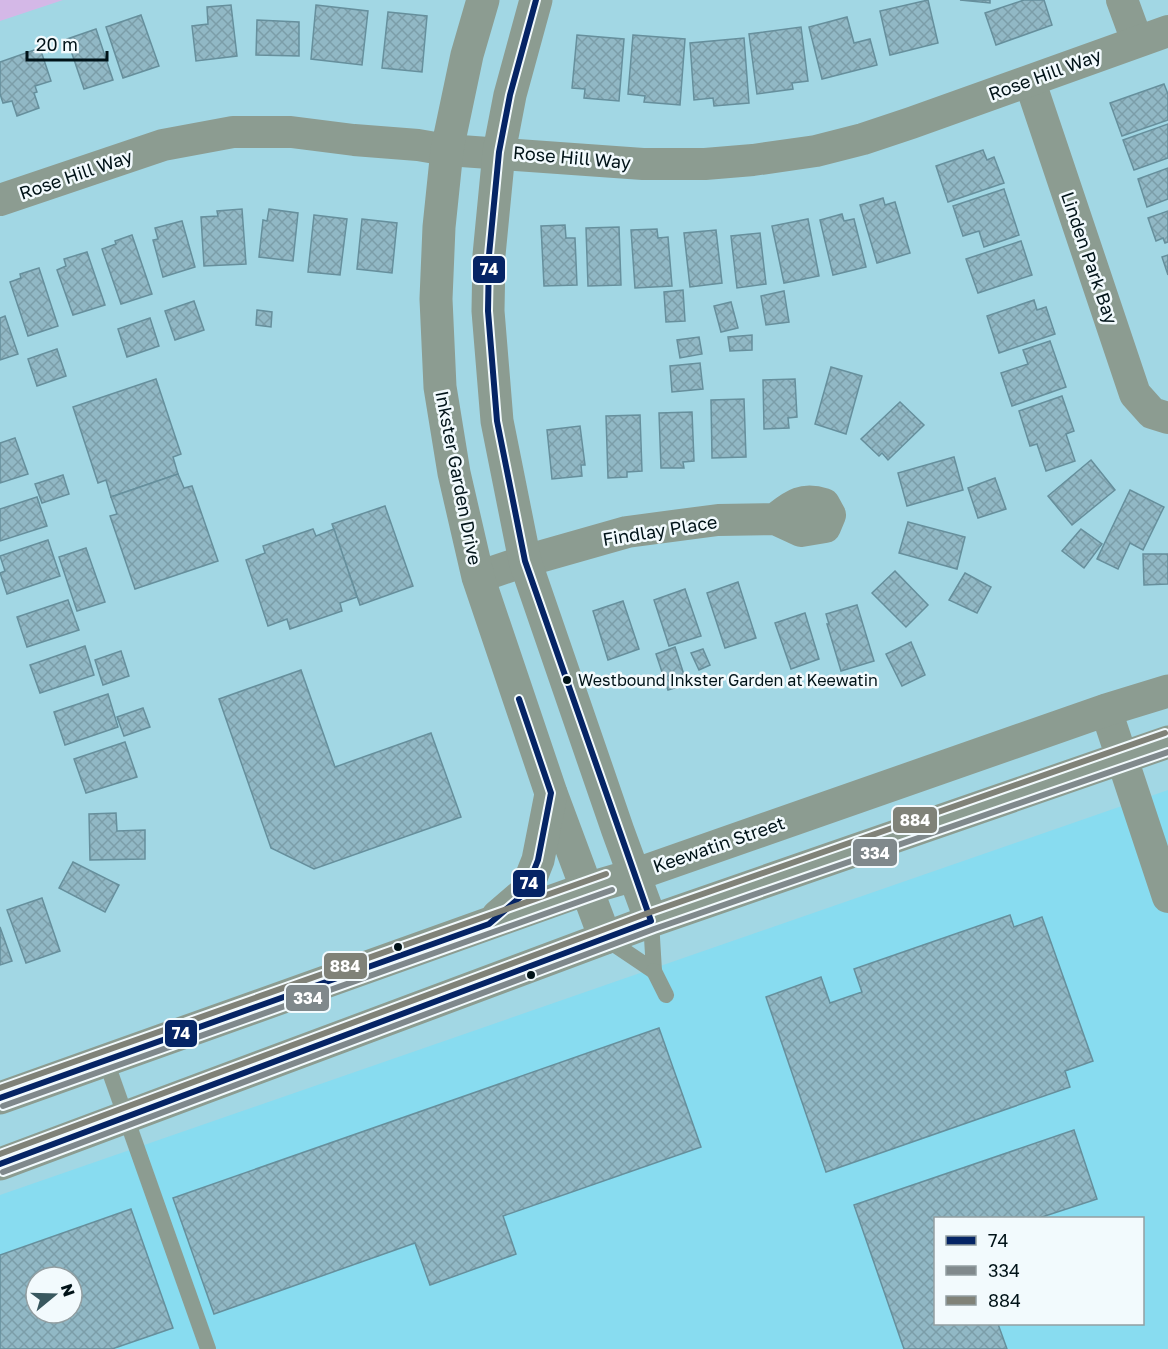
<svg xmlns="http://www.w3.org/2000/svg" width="1168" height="1349" font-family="'Golos Text',sans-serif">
	<defs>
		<pattern id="building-cross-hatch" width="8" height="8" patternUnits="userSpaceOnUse" patternTransform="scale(1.5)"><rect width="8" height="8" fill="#91b8c5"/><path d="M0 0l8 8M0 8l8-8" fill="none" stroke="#7b9da8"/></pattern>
	</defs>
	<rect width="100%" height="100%" fill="#a2d7e4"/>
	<path fill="#88dcf0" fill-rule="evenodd" d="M1168 790V1349H0V1195ZM936 1218H1142V1324H936ZM36 1277H72V1313H36Z"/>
	<polygon fill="#d4b8e7" points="0,0 63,0 0,21"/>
	<g fill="url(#building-cross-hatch)" stroke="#668f9c" stroke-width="1.5" fill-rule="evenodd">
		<polygon points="928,0 938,43 890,55 880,11"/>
		<polygon points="960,0 990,0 990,3"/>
		<polygon points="1024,0 1044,0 1052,25 996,45 985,13"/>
		<polygon points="231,5 237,56 196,61 192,26 208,24 207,7"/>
		<polygon points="316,5 368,11 362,65 311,59"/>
		<polygon points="388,12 427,16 422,72 382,68"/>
		<polygon points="141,15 159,66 123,78 106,27"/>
		<polygon points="847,17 854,43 870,39 877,65 822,79 809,27"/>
		<polygon points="257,20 299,22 299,56 256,55"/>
		<polygon points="801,27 808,81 792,83 793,89 757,94 749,34"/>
		<polygon points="96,29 113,80 84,89 67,39"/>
		<polygon points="577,35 624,39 619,101 584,98 585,89 572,88"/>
		<polygon points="633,35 685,39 680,105 644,102 645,96 628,94"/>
		<polygon points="744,38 749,103 714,106 713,98 694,100 690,43"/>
		<polygon points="40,48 51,81 35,86 37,92 34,93 39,108 17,116 12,101 3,103 0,94 0,62"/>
		<polygon points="1164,84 1168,94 1168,120 1122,136 1110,103"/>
		<polygon points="1168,124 1168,158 1134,170 1123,140"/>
		<polygon points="983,150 987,160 994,157 1004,183 948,202 936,166"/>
		<polygon points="1168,168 1168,199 1147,207 1138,179"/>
		<polygon points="1004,189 1019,235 984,247 979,231 963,236 953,206"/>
		<polygon points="883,198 885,205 895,202 910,253 877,263 860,205"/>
		<polygon points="242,209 246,264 204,266 201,217 218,216 217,211"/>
		<polygon points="269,209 298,213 293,261 259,257 263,220 267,221"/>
		<polygon points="1168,211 1168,242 1165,243 1163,238 1156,241 1148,218"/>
		<polygon points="842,214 844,221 854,219 866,267 833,275 820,220"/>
		<polygon points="314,215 347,219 340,275 308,272"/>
		<polygon points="362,219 397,223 392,273 357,269"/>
		<polygon points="808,219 819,276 784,283 772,226"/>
		<polygon points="182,221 195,267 163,277 153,240 158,239 155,228"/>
		<polygon points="565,225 566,238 575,238 577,285 544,286 541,226"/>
		<polygon points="619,227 621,285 588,286 586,228"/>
		<polygon points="657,229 658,238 668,237 672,286 635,288 631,230"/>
		<polygon points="716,230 722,283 690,287 684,233"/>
		<polygon points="760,233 766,284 737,288 731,236"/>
		<polygon points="132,235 152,294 121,304 102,249 116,244 115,241"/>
		<polygon points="1021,241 1032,275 978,293 966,259"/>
		<polygon points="87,252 105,305 73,315 57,270 66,266 64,259"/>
		<polygon points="1168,255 1168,275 1162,257"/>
		<polygon points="39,268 58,326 28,336 10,282 21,278 20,274"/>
		<polygon points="683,290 685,321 666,322 664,292"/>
		<polygon points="784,291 789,322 766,325 761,296"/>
		<polygon points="1034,300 1037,310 1046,307 1055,334 999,353 987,316"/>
		<polygon points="194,301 204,330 175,340 165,311"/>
		<polygon points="731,302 738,328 721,332 714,306"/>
		<polygon points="257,310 272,312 271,327 256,325"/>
		<polygon points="5,316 18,354 0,360 0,318"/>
		<polygon points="150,318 159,346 127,357 118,329"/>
		<polygon points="752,335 752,350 730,351 728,337"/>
		<polygon points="699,337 702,354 680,358 677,340"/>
		<polygon points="1050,341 1066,387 1012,406 1001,373 1028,364 1023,350"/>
		<polygon points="57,349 66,376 37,386 28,359"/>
		<polygon points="700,363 703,389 672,392 670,366"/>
		<polygon points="831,367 862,376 846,434 815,424"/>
		<polygon points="156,379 181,454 173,457 178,474 111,497 106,480 98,483 73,407"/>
		<polygon points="795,379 797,417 788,418 789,428 764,429 763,380"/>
		<polygon points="1062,396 1074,431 1066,434 1075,461 1046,471 1037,444 1030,446 1019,411"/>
		<polygon points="744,399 746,457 712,458 711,400"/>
		<polygon points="900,402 924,425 888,460 882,453 879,456 861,439"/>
		<polygon points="692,412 694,461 683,462 684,468 661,468 659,413"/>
		<polygon points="640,415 642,471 627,472 627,477 608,478 606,416"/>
		<polygon points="580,426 585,465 581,465 582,476 552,479 547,430"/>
		<polygon points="15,438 28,474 0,483 0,443"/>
		<polygon points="954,457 963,490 907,506 898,473"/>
		<polygon points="1091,460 1115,490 1072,525 1048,496"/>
		<polygon points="178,474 184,488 192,486 218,561 135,589 110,516 117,514 111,497"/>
		<polygon points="63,475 69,494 42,503 35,484"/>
		<polygon points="995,478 1006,509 978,518 968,488"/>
		<polygon points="1130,490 1164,507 1143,550 1130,543 1118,569 1097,559"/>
		<polygon points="37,497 47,526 0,541 0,509"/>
		<polygon points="385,506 413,586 360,605 332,524"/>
		<polygon points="908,522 965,537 957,569 899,553"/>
		<polygon points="313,529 316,536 334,529 357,597 340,603 342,611 290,629 287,619 268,626 246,560 265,553 263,546"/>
		<polygon points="1081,529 1102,544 1084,568 1062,551"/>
		<polygon points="48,540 60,576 7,594 0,573 5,571 0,556"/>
		<polygon points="86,548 105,602 77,611 59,557"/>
		<polygon points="1143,554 1168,554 1168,584 1144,585"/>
		<polygon points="895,571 928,605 906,627 872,593"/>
		<polygon points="965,573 991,587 977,613 949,600"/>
		<polygon points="738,582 756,638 725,648 707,593"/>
		<polygon points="685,589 701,636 669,646 654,600"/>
		<polygon points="68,600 79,630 27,647 17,617"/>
		<polygon points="623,601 639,649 608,660 593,611"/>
		<polygon points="857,605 874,661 841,671 827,624 829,624 826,614"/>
		<polygon points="805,613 819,659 791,669 775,623"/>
		<polygon points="911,642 925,675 902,686 886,654"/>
		<polygon points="85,646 94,675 40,693 30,665"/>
		<polygon points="675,647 687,684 668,690 656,654"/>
		<polygon points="703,649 710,665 699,670 691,653"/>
		<polygon points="121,651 129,676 103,685 95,660"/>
		<polygon points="301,670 335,767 431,733 461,817 314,869 271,848 219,699"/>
		<polygon points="108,694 118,727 65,745 54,712"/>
		<polygon points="143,708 150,727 124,736 117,717"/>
		<polygon points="125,742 137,777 86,793 74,759"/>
		<polygon points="116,813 117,831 145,830 145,859 90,860 89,814"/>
		<polygon points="73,862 119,885 105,912 59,888"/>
		<polygon points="42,898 60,951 26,963 7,910"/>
		<polygon points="1010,915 1014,927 1042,917 1093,1061 1065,1071 1070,1087 826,1172 766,997 821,977 830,1003 862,992 854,969"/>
		<polygon points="0,927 12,961 0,965"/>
		<polygon points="659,1028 701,1147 503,1216 516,1254 430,1285 415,1243 214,1314 173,1198"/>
		<polygon points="1074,1130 1097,1199 1039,1218 936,1218 936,1324 998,1324 1007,1349 904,1349 854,1205"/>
		<path d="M131 1209 173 1328 112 1349H0V1255ZM36 1277H72V1313H36Z"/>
	</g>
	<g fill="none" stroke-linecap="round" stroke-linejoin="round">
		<g stroke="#8c9c91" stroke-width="16">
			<polyline points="605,938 654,971 651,921"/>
			<polyline points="654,971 666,995"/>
			<polyline points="106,1061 208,1349"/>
		</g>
		<g stroke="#8c9c91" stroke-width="32">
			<polyline points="1122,0 1137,41"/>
			<polyline points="1030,82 1135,394 1152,413 1168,418"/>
			<polyline points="0,200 163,145 233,132 291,132 354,140 418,145 447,150 643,164 705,164 753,160 816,151 863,139 911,123 1168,31"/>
			<path d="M478 577 525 561 627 532 718 520 775 519 801 531 825 527 830 515 824 504C801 497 792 506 775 519"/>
			<polyline points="1106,710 1168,897"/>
		</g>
		<g stroke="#8c9c91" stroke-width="33">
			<polyline points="483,0 467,55 447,150 439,227 436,299 440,387 454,473 478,577 551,793 605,938"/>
			<polyline points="536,0 510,95 499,152 489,255 488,311 497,421 525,561 618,831 651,921"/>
			<polyline points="498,916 525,893 538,860 551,794"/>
			<polyline points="0,1098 586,889 634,875 1106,710 1168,691"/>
			<polyline points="0,1164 651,921 1168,742"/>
		</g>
		<g stroke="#f2fafd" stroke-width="10">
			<g id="bus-1">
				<polyline points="0,1098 489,924 525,893 538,860 551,793 519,699"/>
				<polyline points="0,1164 651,921 525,561 497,421 488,311 489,255 499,152 510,95 536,0"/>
			</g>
		</g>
		<g stroke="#f2fafd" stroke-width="10">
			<g id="bus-2">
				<polyline points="3,1106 612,890"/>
				<polyline points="3,1172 654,929 1168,752"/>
			</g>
		</g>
		<g stroke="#f2fafd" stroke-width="10">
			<g id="bus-3">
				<polyline points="0,1088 606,874"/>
				<polyline points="0,1154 648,913 1165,733"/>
			</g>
		</g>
		<use href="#bus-1" stroke="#052465" stroke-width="6"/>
		<use href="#bus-2" stroke="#80898c" stroke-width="6"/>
		<use href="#bus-3" stroke="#808278" stroke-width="6"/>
	</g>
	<g fill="#011318" stroke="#f2fafd" stroke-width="2">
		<circle cx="567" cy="680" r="5"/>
		<circle cx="398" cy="947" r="5"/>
		<circle cx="531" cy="975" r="5"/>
	</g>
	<g text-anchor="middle" stroke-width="5" stroke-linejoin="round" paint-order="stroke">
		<g font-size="16" fill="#011318" stroke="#f2fafd" text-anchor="start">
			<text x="578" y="686">Westbound Inkster Garden at Keewatin</text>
		</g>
		<g font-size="18" fill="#011318" stroke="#f2fafd">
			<text transform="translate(1045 75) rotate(-20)" y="6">Rose Hill Way</text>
			<text transform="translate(572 158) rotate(5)" y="6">Rose Hill Way</text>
			<text transform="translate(76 175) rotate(-19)" y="6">Rose Hill Way</text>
			<text transform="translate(1089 258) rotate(71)" y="6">Linden Park Bay</text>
			<text transform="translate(458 478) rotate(79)" y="6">Inkster Garden Drive</text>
			<text transform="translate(660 531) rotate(-9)" y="6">Findlay Place</text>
			<text transform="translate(719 845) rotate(-19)" y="6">Keewatin Street</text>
		</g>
	</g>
	<g stroke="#f2fafd" stroke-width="2">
		<rect x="472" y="255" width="34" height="29" rx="6" fill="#052465"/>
		<rect x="892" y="806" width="46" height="28" rx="6" fill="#808278"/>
		<rect x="852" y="838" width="46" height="29" rx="6" fill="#80898c"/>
		<rect x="512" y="869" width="34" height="29" rx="6" fill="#052465"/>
		<rect x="323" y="952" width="45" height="28" rx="6" fill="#808278"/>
		<rect x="285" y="984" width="45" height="28" rx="6" fill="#80898c"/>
		<rect x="164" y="1019" width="34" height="29" rx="6" fill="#052465"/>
	</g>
	<g font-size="16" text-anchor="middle" font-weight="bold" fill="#fff">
		<text x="489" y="275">74</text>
		<text x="915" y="826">884</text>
		<text x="875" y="859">334</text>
		<text x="529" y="889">74</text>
		<text x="345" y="972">884</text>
		<text x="308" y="1004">334</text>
		<text x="181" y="1039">74</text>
	</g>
	<rect x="934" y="1217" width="210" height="108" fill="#f2fafd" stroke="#929ea1" stroke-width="1.5"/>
	<rect x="946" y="1236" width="30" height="9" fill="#052465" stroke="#929ea1" stroke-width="1.5"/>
	<text x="988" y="1247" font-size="18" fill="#011318">74</text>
	<rect x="946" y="1266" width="30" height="9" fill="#80898c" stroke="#929ea1" stroke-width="1.5"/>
	<text x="988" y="1277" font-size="18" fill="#011318">334</text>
	<rect x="946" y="1296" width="30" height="9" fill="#808278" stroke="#929ea1" stroke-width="1.5"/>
	<text x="988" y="1307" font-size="18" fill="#011318">884</text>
	<g transform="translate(54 1295) rotate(71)"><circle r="28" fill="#f2fafd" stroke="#929ea1" stroke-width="1.5"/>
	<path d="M0-4.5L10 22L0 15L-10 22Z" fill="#39585f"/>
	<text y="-9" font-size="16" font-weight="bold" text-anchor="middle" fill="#011318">N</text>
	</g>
	<path d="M27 51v9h80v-9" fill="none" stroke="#011318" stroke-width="3"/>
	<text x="36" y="51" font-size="18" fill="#011318" stroke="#f2fafd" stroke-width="4.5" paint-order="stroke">20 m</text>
</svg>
